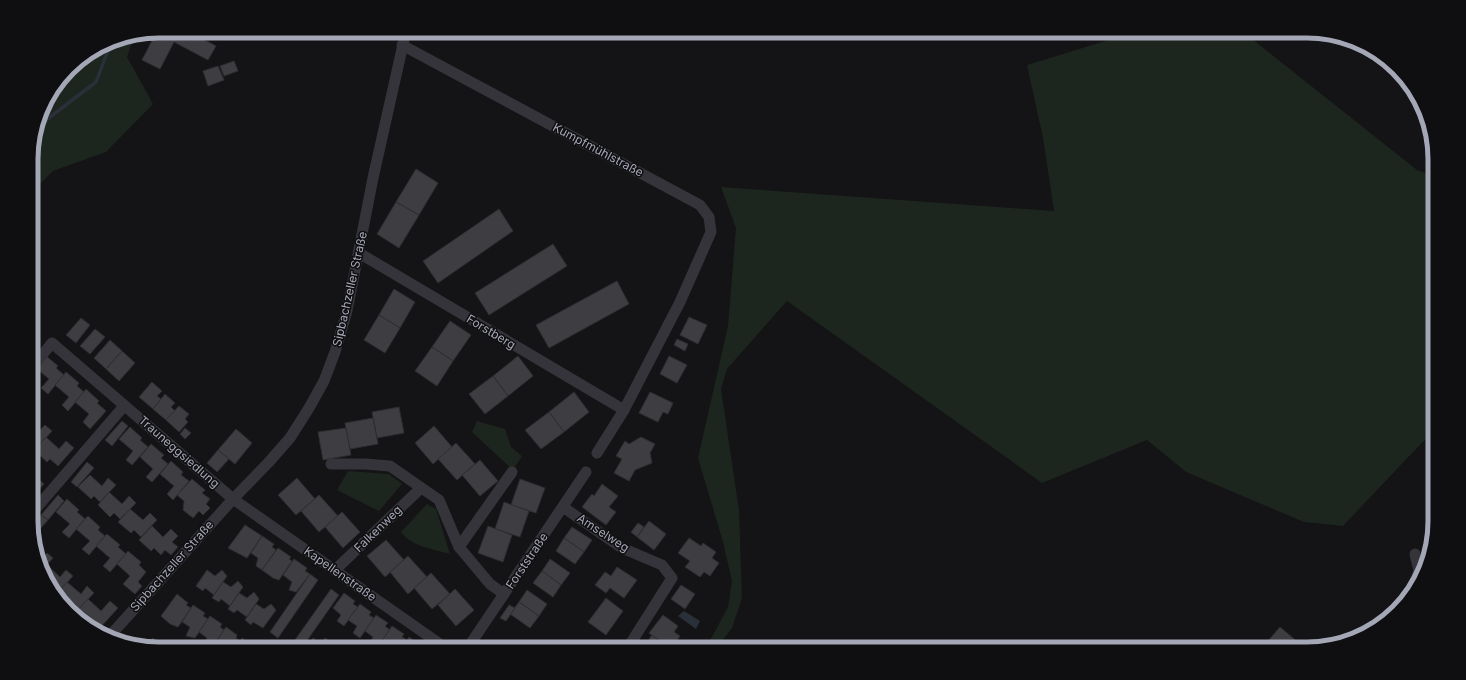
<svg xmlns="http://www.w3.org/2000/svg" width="1466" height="680" font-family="Inter,sans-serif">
	<rect width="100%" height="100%" fill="#141315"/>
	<g fill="#1d251f">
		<polygon points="1138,31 1242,31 1417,170 1434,176 1435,429 1343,526 1304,522 1186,472 1147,440 1042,483 787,301 727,369 721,389 739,510 742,598 732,628 716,649 704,649 713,635 728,607 732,581 723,542 698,458 728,326 736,228 721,187 1054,211 1043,138 1027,65"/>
		<polygon points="134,36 127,57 153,104 106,152 53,171 31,193 31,150 44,102 59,83 79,68 83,58 110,41"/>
		<polygon points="477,421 505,429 511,447 522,456 513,470 472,432"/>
		<polygon points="348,471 389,474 402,484 379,511 337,490"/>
		<path d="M427 504 436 509 450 554C433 549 412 547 401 532Z"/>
	</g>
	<polygon fill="#293039" points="684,611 700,621 696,629 678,616"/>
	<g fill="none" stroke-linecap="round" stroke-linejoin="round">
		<polyline stroke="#293039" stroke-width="3.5" points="37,127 96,82 112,40"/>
	</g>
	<g fill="#3e3d42" stroke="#2e2d31">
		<polygon points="159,31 188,31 216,46 208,60 174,42 160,69 142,60 156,33 154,32"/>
		<polygon points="234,61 238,71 224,76 220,66"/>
		<polygon points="218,66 224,80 208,86 203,71"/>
		<polygon points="416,169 438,183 419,215 396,202"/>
		<polygon points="396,202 419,215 399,248 377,234"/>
		<polygon points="499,209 513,231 438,283 423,261"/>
		<polygon points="553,244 567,266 489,315 475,293"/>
		<polygon points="617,281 629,304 549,348 536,325"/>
		<polygon points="394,289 415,302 400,328 379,315"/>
		<polygon points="379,315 400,328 385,353 364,340"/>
		<polygon points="689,317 707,325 698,344 680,335"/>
		<polygon points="81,318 90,325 76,343 66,335"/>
		<polygon points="450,321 471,335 453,361 432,347"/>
		<polygon points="95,329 105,337 90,354 80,346"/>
		<polygon points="677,339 688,344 685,351 674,345"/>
		<polygon points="110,340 122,351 106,369 94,358"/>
		<polygon points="432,347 453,361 437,386 415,371"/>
		<polygon points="122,351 135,363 119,381 106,369"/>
		<polygon points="45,355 58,366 56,368 64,375 48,394 41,388 49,379 35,367"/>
		<polygon points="518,356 533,376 508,396 493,376"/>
		<polygon points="669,356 687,365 677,383 660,374"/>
		<polygon points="66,372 79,383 77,386 84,392 68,411 62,405 69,397 55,385"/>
		<polygon points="493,376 508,396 485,414 469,394"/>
		<polygon points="152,382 162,391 157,396 161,399 153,409 139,397"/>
		<polygon points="86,389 99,401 97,403 106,411 90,429 83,422 89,414 75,402"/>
		<polygon points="574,392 589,412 564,432 549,412"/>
		<polygon points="650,392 673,403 668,414 663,412 658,422 639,413"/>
		<polygon points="165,394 175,403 171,407 175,411 166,420 153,409"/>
		<polygon points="179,406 189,414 185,419 188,422 179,432 166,420"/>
		<polygon points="399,407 404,433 377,438 372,412"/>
		<polygon points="549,412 564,432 541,449 525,430"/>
		<polygon points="373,418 378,444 350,449 345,423"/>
		<polygon points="122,421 128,426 112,446 105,440"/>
		<polygon points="45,425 52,431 37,448 32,443 32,426 38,432"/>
		<polygon points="434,426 452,447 433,464 415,443"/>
		<polygon points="130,427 142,438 140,440 148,447 132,465 126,460 133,451 119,439"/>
		<polygon points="185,428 191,433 185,439 180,434"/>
		<polygon points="346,428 351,455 323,460 318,432"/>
		<polygon points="236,429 252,443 235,464 218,450"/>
		<polygon points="46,437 59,449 66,441 74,448 58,466 50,459 47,462 34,450"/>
		<polygon points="641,437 655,444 650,453 652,463 635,470 629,481 614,473 622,459 616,456 625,441 629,444"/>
		<polygon points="456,443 475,464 457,480 438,459"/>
		<polygon points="151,444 164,455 161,458 168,464 152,482 146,477 153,469 140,457"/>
		<polygon points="218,450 229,459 217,472 207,463"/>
		<polygon points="480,460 498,481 480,496 462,475"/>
		<polygon points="171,461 183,472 181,475 189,481 173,500 167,494 174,486 160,474"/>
		<polygon points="87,462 94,468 77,487 71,482"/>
		<polygon points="32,470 37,474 35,476 44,484 32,498"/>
		<polygon points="90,475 102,486 108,478 116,485 100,502 94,496 91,499 78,487"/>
		<polygon points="297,478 315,499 296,515 278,495"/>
		<polygon points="192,479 205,490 202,493 210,499 206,504 210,508 203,515 199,511 193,518 183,510 184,501 177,495"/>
		<polygon points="520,479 545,488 536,513 511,505"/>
		<polygon points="602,484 618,496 609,507 616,512 606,525 582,507 592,494 594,496"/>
		<polygon points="109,492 122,504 129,496 136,503 120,519 114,513 110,517 98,505"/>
		<polygon points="58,495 64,501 48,520 41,515"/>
		<polygon points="319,495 338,516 319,532 301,511"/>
		<polygon points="67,499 79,510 77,512 85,519 69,538 62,532 70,524 56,512"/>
		<polygon points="504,502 529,511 520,537 495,529"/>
		<polygon points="130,509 143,520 150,513 157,520 141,537 134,530 131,533 118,522"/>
		<polygon points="342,512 360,532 343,548 325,527"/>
		<polygon points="41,515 48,520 32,538 32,525"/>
		<polygon points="88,516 100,527 98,530 105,536 89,555 82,549 90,541 76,529"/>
		<polygon points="649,521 666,534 654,550 637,537"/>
		<polygon points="638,523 644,527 637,537 631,532"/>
		<polygon points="245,525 262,536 247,558 228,548"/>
		<polygon points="152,526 163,537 171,529 178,536 172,542 178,547 171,555 165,550 161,555 154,548 151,551 139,540"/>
		<polygon points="488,526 512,535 503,562 478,553"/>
		<polygon points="572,527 592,540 584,552 564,538"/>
		<polygon points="107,534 120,545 118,547 126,554 110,572 103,566 110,558 96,546"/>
		<polygon points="262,536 274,544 272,547 276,550 262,570 256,566 258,558 251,553"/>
		<polygon points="564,538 584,552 575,564 556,551"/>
		<polygon points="689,538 701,546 703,543 716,552 712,558 719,563 710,576 704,572 700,577 685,567 690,561 678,553"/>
		<polygon points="386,540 404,560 385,577 367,556"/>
		<polygon points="278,548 291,557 289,559 292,561 279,580 273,578 262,570"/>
		<polygon points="128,551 141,562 139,565 146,572 138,582 142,586 135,594 123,584 130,576 117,564"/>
		<polygon points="47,553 53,558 44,568 41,559"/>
		<polygon points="408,556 427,577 408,594 390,572"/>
		<polygon points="294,559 307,568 305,571 310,574 296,592 289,590 292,582 283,575"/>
		<polygon points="550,559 570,573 561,585 542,571"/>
		<polygon points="47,565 60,577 66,570 73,576 58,593 53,589 44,568"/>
		<polygon points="617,567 637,580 624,598 610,588 606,593 595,585 605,572 611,576"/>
		<polygon points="207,570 215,576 222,570 227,576 214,595 205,588 203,591 196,586"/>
		<polygon points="542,571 561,585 553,597 533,583"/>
		<polygon points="431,573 450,594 432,609 414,588"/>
		<polygon points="310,574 318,580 278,638 270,632"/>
		<polygon points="238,581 243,587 230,606 221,599 219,602 212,598 223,582 231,587"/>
		<polygon points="67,582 81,594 87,586 94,593 78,610 71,604 68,607 56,595"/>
		<polygon points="681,585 695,594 685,609 671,599"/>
		<polygon points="331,589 339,595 301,649 292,649 290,647"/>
		<polygon points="455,589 474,610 456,626 438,605"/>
		<polygon points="527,590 547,604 539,616 519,602"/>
		<polygon points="254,592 259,599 247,617 237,610 234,613 228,609 239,593 247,598"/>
		<polygon points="344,593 355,601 353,604 358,607 344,626 337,621 341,615 333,608"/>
		<polygon points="177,594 188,603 186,605 191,608 178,627 170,624 161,616"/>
		<polygon points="606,598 623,611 606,635 588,622"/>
		<polygon points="88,599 101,611 110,601 118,608 98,630 76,612"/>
		<polygon points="519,602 539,616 530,628 510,614"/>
		<polygon points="256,604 264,609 271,604 276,610 263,628 253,622 251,625 245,620"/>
		<polygon points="360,604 371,612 369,615 374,618 360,638 353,633 357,626 348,620"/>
		<polygon points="193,605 205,613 203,616 208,619 195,638 186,636 190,627 182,622"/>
		<polygon points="509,605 515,608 506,621 500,618"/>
		<polygon points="376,615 388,623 385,626 390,630 376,649 369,644 373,637 365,631"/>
		<polygon points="663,615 678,626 674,632 680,636 671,649 649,633"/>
		<polygon points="210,616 222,624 220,627 224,630 211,649 202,646 207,638 199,632"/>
		<polygon points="392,626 404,634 402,637 407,640 401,649 390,649 381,642"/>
		<polygon points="226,627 237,635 236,638 240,641 235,649 222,649 215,643"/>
		<polygon points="1280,627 1300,644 1296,649 1261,649"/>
		<polygon points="652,635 661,642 656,649 653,649 646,644"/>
		<polygon points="409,637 421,645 418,648 419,649 401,649"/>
		<polygon points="139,638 147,643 153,638 159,644 155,648 135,644"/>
		<polygon points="242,638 254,646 252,649 235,649"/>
		<polygon points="313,638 321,644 325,638 333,643 329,649 305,649"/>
		<polygon points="592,641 604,649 587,649"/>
	</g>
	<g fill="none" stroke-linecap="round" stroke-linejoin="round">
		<g stroke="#34343a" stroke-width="11">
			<polyline points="402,45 700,205 709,217 711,232 680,302 624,410 597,453"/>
			<polyline points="359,253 624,410"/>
			<polyline points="32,367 52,343 233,499 447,649"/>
			<polyline points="331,464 365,464 390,466 439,500 459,547 490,584 504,594"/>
			<polyline points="563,507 622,548 662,565 672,578 627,649"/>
			<polyline points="32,513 124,406"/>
			<polyline points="459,547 512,472"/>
			<polyline points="335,570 421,488"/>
			<polyline points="1407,600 1419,571 1415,554"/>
			<polyline points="108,638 233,499 268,463 290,438 309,408 324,381 335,352 347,311 373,178 406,31"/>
			<polyline points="467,649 586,472"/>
		</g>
	</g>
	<g text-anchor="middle" stroke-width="3" stroke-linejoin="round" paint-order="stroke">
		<g font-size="12" fill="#a4a7b6" stroke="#0f0e10">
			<text transform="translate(598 150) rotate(28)" y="4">Kumpfmühlstraße</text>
			<text transform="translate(350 289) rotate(-77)" y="4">Sipbachzeller Straße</text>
			<text transform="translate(491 332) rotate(31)" y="4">Forstberg</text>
			<text transform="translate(179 452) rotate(41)" y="4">Trauneggsiedlung</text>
			<text transform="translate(378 529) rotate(-44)" y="4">Falkenweg</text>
			<text transform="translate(603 533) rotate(33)" y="4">Amselweg</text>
			<text transform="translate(527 561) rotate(-56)" y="4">Forststraße</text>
			<text transform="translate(172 566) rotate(-48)" y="4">Sipbachzeller Straße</text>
			<text transform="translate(340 574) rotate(35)" y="4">Kapellenstraße</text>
		</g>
	</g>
	<path d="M0 0H1466V680H0ZM159 38H1307A121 121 0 0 1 1428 159V521A121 121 0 0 1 1307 642H159A121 121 0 0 1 38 521V159A121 121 0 0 1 159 38Z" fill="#0f0e10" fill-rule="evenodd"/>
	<path fill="none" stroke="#a4a7b6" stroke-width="5" d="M159 38H1307A121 121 0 0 1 1428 159V521A121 121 0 0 1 1307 642H159A121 121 0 0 1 38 521V159A121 121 0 0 1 159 38Z"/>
</svg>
